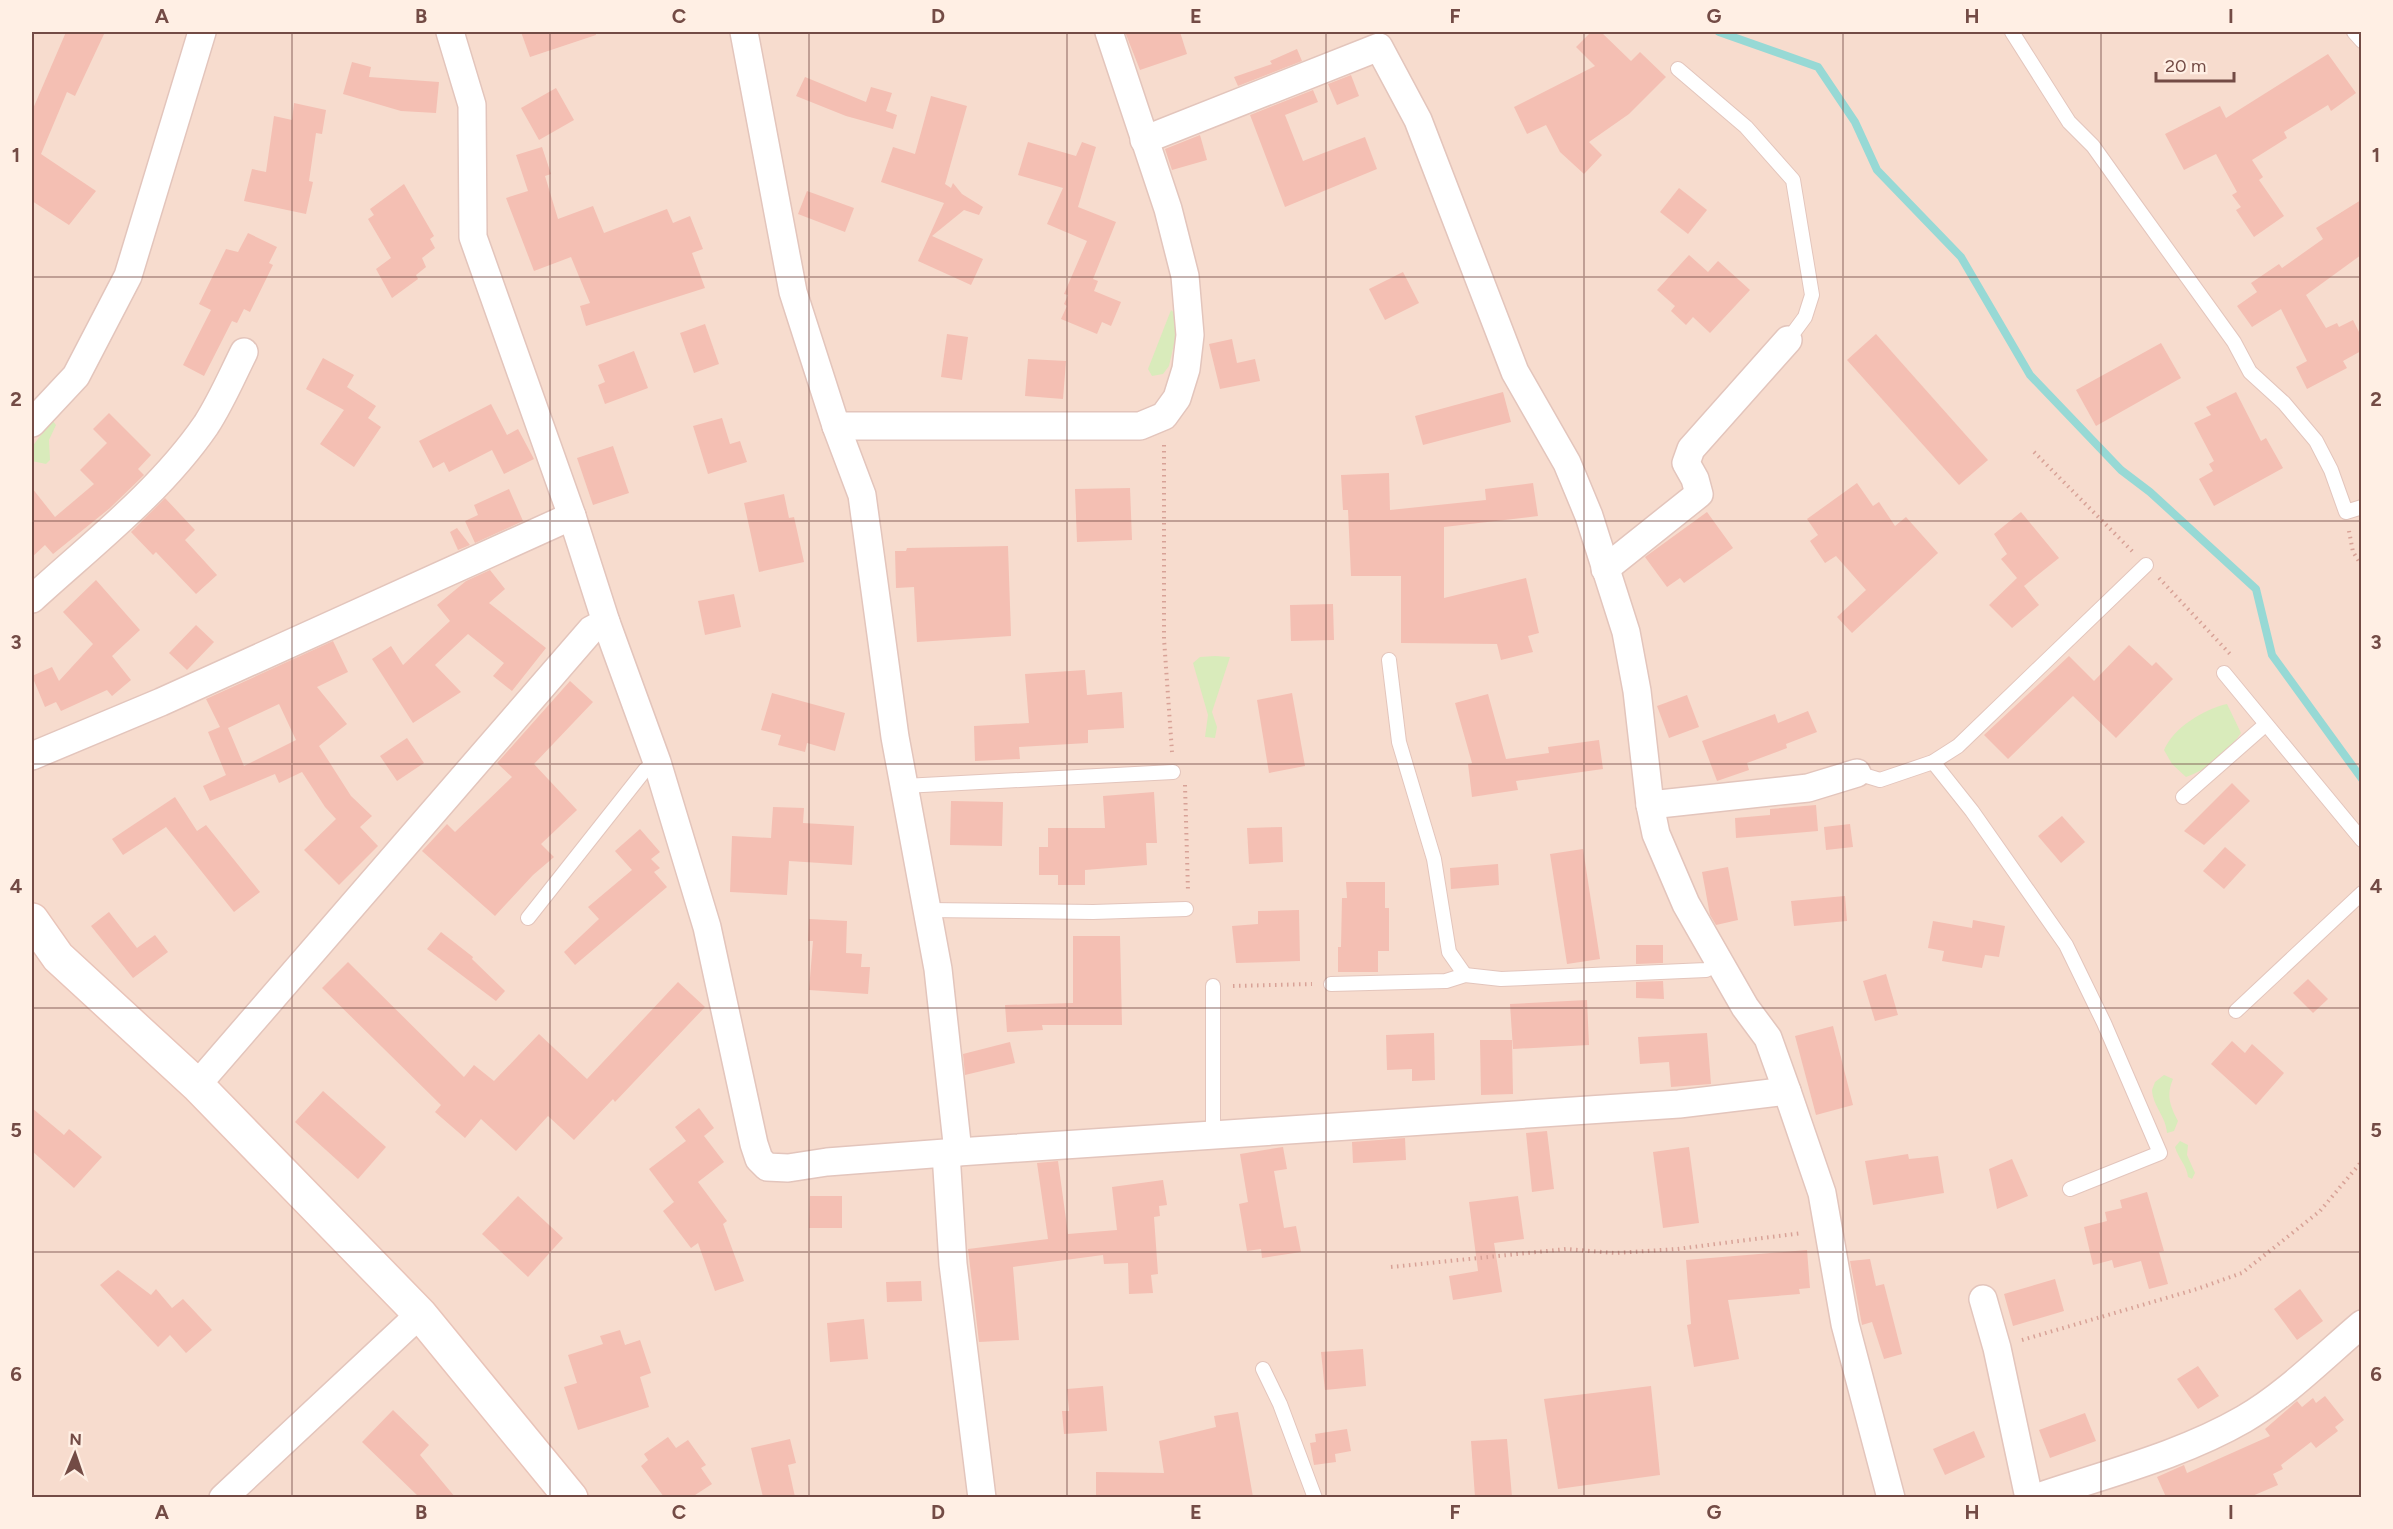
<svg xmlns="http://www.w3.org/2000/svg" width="2393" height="1529" font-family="Figtree,sans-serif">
	<rect width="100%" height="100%" fill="#fdeadd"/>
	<rect fill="#f7dcce" x="32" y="32" width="2329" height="1465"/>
	<g fill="#d9ebbb">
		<polygon points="1171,310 1180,318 1169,366 1163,374 1152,376 1148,369"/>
		<polygon points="52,420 56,425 49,440 50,460 46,464 32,461 32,447"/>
		<polygon points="1215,656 1230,657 1212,712 1217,727 1215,738 1205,737 1208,715 1193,663 1200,657"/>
		<path d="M2227 704 2241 733C2227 753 2209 769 2186 777L2172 764 2164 750C2173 728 2204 709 2227 704Z"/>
		<path d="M2164 1075 2173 1079C2166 1095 2170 1106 2178 1121L2174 1131 2167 1133C2166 1116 2153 1107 2152 1090L2155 1082Z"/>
		<path d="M2180 1141 2188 1145 2187 1155 2195 1173 2192 1179 2188 1177C2187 1166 2178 1158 2175 1147Z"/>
	</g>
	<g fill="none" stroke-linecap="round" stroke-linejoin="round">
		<polyline stroke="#97d9d5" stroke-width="8" points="1719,32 1818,67 1855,122 1877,170 1961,257 2030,375 2121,470 2150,492 2256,589 2272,655 2362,779"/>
	</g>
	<g fill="#f4bfb3" fill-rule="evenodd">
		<polygon points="66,32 105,32 75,96 67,92 41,154 96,191 69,225 32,201 32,111"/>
		<polygon points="521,32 595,32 596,35 530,57"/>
		<polygon points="1125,32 1180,32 1187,54 1140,70"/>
		<polygon points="1591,32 1601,32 1631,61 1640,52 1666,77 1629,114 1589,142 1602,155 1584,174 1560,152 1546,125 1527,134 1514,107 1595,66 1576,47"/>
		<polygon points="1297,49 1302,61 1238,86 1234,77 1272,64 1270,61"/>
		<polygon points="2328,54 2356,93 2331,111 2328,105 2284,132 2287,138 2252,160 2263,177 2259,180 2284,216 2254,237 2236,210 2241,207 2232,195 2237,192 2216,154 2184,170 2165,134 2220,106 2226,118"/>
		<polygon points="352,62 371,67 369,77 439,82 436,113 401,111 343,94"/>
		<polygon points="1351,75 1359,96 1337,105 1328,84"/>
		<polygon points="805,77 866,102 871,87 892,93 886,111 897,115 893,129 846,116 796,96"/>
		<polygon points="556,88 574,120 539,140 521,108"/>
		<polygon points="1313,90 1318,102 1285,115 1303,161 1365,137 1377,169 1285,207 1250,115"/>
		<polygon points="931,96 967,106 945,184 951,188 953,183 962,194 983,207 979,215 964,210 932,236 983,259 971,285 918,261 944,203 881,182 893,147 915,154"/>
		<polygon points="294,103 326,110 322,134 316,133 309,181 313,182 306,214 244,201 252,169 266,172 274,116 292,120"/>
		<polygon points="1200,135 1207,160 1172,170 1165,149"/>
		<polygon points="1028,142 1076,156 1082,142 1096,147 1078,207 1116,222 1093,279 1098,281 1094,291 1121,302 1111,326 1102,322 1097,334 1061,319 1067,306 1064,304 1068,295 1064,294 1087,241 1047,224 1063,188 1018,175"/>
		<polygon points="542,147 551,174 545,176 558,219 593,206 604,233 667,209 673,223 690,216 703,249 692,253 705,288 586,326 580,306 590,303 571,257 534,271 506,198 528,191 516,155"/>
		<polygon points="404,184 434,236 430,239 435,248 422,258 426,267 416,275 418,279 392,298 376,269 391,258 368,219 374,215 370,209"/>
		<polygon points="1679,188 1707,210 1688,234 1660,212"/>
		<polygon points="807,191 854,208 845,232 798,214"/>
		<polygon points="2361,200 2361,255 2306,295 2326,328 2337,323 2339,327 2353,320 2361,336 2361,351 2343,361 2347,368 2307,389 2296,367 2307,361 2281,309 2252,327 2237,306 2257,292 2251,283 2279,264 2282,268 2323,239 2316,228"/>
		<polygon points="248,233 277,247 269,263 273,265 250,312 244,309 237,323 232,321 204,376 183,365 211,310 199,304 226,249 238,252"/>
		<polygon points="1689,255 1708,272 1718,261 1750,290 1710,333 1693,317 1686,325 1671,311 1675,306 1657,290"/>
		<polygon points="1403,272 1419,303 1385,320 1369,289"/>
		<polygon points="705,324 719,364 694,373 680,333"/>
		<polygon points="947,334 968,337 962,380 941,377"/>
		<polygon points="1876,334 1988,460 1959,485 1847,360"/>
		<polygon points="1232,339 1237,363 1255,359 1260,381 1220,389 1209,344"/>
		<polygon points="2161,343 2181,378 2096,426 2076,390"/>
		<polygon points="634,351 648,388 605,404 598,385 605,382 598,365"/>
		<polygon points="323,358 354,375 347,387 376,406 368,418 381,427 354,467 320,444 344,410 306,389"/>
		<polygon points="1028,359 1066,361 1063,399 1025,396"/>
		<polygon points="1503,392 1511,422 1423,445 1415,416"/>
		<polygon points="2236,392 2261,441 2266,438 2283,468 2214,506 2199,479 2213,471 2209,464 2214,461 2194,423 2211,415 2206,407"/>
		<polygon points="491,404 507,435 518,429 534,459 504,474 492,450 449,472 444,462 433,468 419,441"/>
		<polygon points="109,413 151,455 138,469 144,475 110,508 53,554 45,545 32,557 32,488 55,517 94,484 80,470 107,443 93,429"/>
		<polygon points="722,418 730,444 740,441 747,462 708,474 693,426"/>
		<polygon points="613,446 629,493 593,505 577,458"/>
		<polygon points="1389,473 1390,510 1486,500 1485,489 1533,483 1538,516 1444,527 1444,598 1526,578 1539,633 1528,636 1533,652 1501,660 1497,644 1401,643 1401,576 1351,576 1348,510 1343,510 1341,475"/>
		<polygon points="1857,483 1873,506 1879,502 1895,526 1906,517 1938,553 1852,633 1837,617 1866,590 1836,556 1825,563 1810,541 1818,535 1807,519"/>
		<polygon points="1130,488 1132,540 1077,542 1075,489"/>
		<polygon points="509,489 523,521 475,543 465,521 478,515 474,505"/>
		<polygon points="784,494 789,518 794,517 804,562 759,572 744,503"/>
		<polygon points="165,498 195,530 185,540 217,575 196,594 156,552 153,555 131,532"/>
		<polygon points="1707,512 1733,548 1684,583 1680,578 1667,587 1645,557"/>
		<polygon points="2021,512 2059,558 2024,586 2039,605 2012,628 1989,605 2017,578 2001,559 2007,554 1994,534"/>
		<polygon points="457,528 470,545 458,550 450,532"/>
		<polygon points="1008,546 1011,636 917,642 914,587 896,588 895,551 906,551 907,548"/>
		<polygon points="490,570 505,589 489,603 546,648 512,691 493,676 504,663 468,634 435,665 461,692 413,723 372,659 391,646 403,665 450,621 437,605 466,581"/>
		<polygon points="96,580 140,630 112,656 131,680 112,696 107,690 61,711 56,702 45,707 32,676 52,667 59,681 93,644 63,612"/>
		<polygon points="734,594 741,627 705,635 698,601"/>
		<polygon points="1333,604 1334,640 1291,641 1290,605"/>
		<polygon points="196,625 214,642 187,670 169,653"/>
		<path d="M333 641 348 672 317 687 347 724 319 746 351 796 372 816 360 827 378 846 339 885 304 850 336 819 325 807 302 772 279 783 275 774 210 801 203 786 226 775 208 732 220 727 206 699ZM279 704 296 740 244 766 228 728Z"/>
		<polygon points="2129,645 2152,666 2156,662 2173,679 2116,738 2073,696 2008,759 1984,735 2069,656 2094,681"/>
		<polygon points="1085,670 1087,695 1122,692 1124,728 1088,730 1088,743 1019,747 1020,759 975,761 974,726 1029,723 1025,674"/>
		<polygon points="570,681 593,702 534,764 577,810 541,844 554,857 533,875 495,916 422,851 447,824 455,832 512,777 497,763"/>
		<polygon points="772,693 845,713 835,751 807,743 805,752 778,745 781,735 761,730"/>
		<polygon points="1292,693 1305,766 1269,773 1257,700"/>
		<polygon points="1488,694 1506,759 1549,753 1548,747 1599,740 1603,769 1516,781 1518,790 1472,797 1468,764 1472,763 1455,703"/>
		<polygon points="1687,695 1699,727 1669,738 1657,706"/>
		<polygon points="1808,711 1817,732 1786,744 1787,748 1747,763 1749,770 1717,781 1702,741 1775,714 1778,723"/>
		<polygon points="407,738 424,763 397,781 380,756"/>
		<polygon points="2232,783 2250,801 2204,845 2184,831"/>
		<polygon points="1154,792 1157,843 1146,843 1147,865 1085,870 1085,885 1058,885 1058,875 1039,875 1039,847 1048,847 1048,828 1105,828 1103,796"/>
		<polygon points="175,797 197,831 206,825 260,892 234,912 166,827 123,855 112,839"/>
		<polygon points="951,801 1003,802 1002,846 950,845"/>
		<polygon points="1816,805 1818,831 1736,838 1735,818 1770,815 1770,809"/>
		<polygon points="773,807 804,808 803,823 854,826 852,865 789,861 787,895 730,892 732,836 771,838"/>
		<polygon points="2062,816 2085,842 2061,863 2038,836"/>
		<polygon points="1850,824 1853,847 1826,850 1824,827"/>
		<polygon points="1282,827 1283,862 1249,864 1247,828"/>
		<polygon points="640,829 660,852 651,859 660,868 654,872 667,887 575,965 564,952 599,919 588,907 632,870 615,851"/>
		<polygon points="2225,847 2246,865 2224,889 2203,871"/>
		<polygon points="1583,849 1600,959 1567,964 1550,854"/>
		<polygon points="1498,864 1499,885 1451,889 1450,868"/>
		<polygon points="1728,867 1738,920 1716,925 1710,915 1702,872"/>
		<polygon points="1346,882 1385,882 1385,908 1389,908 1389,951 1378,951 1378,972 1338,972 1338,947 1341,947 1342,898 1347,898"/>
		<polygon points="1845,896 1847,921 1794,926 1791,901"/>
		<polygon points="1299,910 1300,961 1236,963 1232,926 1258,924 1258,911"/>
		<polygon points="109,912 137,948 155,935 168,952 133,978 91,926"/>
		<polygon points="809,919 847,921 846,953 862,954 861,967 870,967 868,994 809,990 813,941 808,941"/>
		<polygon points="1973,920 2005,926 1999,957 1985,955 1982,968 1942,961 1944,951 1928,948 1933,921 1972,928"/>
		<polygon points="441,932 473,957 472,959 505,991 496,1001 427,949"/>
		<polygon points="1073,936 1120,936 1122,1025 1042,1025 1043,1030 1007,1032 1005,1005 1073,1003"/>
		<polygon points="1636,945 1663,945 1663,963 1636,964"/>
		<polygon points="348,962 464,1077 474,1065 494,1081 539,1034 587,1079 678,982 705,1007 615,1102 613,1099 574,1140 548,1116 516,1151 481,1119 465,1138 435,1112 441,1105 322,988"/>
		<polygon points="1886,974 1898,1015 1875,1021 1863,981"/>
		<polygon points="2308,979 2328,999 2313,1013 2293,993"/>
		<polygon points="1663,981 1664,999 1636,998 1636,982"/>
		<polygon points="1587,1000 1589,1045 1513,1049 1510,1004"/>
		<polygon points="1833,1026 1853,1105 1816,1115 1795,1036"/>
		<polygon points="1434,1033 1435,1080 1412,1081 1412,1069 1387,1070 1386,1035"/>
		<polygon points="1707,1033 1711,1084 1671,1087 1669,1062 1640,1064 1638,1037"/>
		<polygon points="1480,1040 1512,1040 1513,1094 1481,1095"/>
		<polygon points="2232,1041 2245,1053 2252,1044 2284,1073 2256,1105 2211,1064"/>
		<polygon points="1010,1042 1015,1063 965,1075 963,1054"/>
		<polygon points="323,1091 386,1147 358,1179 295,1122"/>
		<polygon points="32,1108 64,1135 69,1129 102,1157 74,1188 32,1151"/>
		<polygon points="699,1108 714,1128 704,1136 724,1162 698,1182 727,1221 723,1224 744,1281 715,1291 698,1243 691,1248 663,1211 674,1202 649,1169 686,1141 675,1127"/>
		<polygon points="1547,1131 1554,1189 1532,1192 1526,1133"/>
		<polygon points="1405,1138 1406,1160 1353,1163 1352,1142"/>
		<polygon points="1283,1147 1287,1169 1274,1171 1284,1228 1296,1226 1301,1252 1262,1258 1261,1249 1247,1251 1239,1204 1248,1202 1240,1154"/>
		<polygon points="1689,1147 1699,1223 1663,1228 1653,1152"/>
		<polygon points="1908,1154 1909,1159 1938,1156 1944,1193 1873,1205 1865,1161"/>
		<polygon points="2012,1159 2028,1196 1997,1209 1989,1169"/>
		<polygon points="1058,1161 1068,1234 1117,1230 1112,1187 1163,1180 1167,1205 1159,1206 1160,1216 1154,1217 1158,1274 1151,1275 1153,1293 1129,1294 1128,1263 1104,1264 1103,1255 1013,1267 1019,1340 979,1342 968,1249 1048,1239 1037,1163"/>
		<polygon points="2147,1192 2164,1251 2159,1252 2168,1284 2149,1289 2141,1261 2114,1268 2112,1260 2093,1265 2084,1227 2107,1221 2105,1212 2122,1208 2120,1200"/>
		<polygon points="518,1196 563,1238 528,1277 482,1234"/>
		<polygon points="810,1196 842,1196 842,1228 809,1228"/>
		<polygon points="1518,1196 1524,1239 1494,1243 1502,1292 1453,1300 1449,1276 1478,1271 1469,1202"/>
		<polygon points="1807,1250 1810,1288 1799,1289 1800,1294 1728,1300 1739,1359 1694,1367 1687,1325 1691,1324 1686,1260"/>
		<polygon points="1870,1259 1876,1286 1884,1284 1902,1354 1884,1359 1872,1322 1862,1325 1850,1261"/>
		<polygon points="118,1270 151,1295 156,1289 172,1308 183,1299 212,1330 186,1353 170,1335 158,1347 100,1285"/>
		<polygon points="2055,1279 2064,1311 2013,1326 2004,1294"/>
		<polygon points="921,1281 922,1301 887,1302 886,1282"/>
		<polygon points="2300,1289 2323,1321 2297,1340 2274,1309"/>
		<polygon points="864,1319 868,1359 830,1362 827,1323"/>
		<polygon points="620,1330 625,1345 640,1340 651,1373 640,1377 649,1407 578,1430 564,1387 577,1383 568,1355 603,1344 600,1336"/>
		<polygon points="1363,1349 1366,1386 1325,1390 1321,1352"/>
		<polygon points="2198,1366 2219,1396 2198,1409 2177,1379"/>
		<polygon points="1103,1386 1107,1431 1064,1434 1062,1411 1069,1411 1067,1389"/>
		<polygon points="1651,1386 1660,1475 1558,1489 1544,1399"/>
		<polygon points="2325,1396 2344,1420 2335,1427 2338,1431 2316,1448 2311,1442 2281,1465 2283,1469 2273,1474 2278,1485 2250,1497 2166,1497 2157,1477 2184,1465 2187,1473 2270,1436 2265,1429 2297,1401 2302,1407 2313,1398 2316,1403"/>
		<polygon points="393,1410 429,1445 420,1455 455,1497 419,1497 362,1442"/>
		<polygon points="1238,1412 1253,1497 1096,1497 1096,1472 1164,1473 1159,1441 1216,1427 1214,1416"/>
		<polygon points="2085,1413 2096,1441 2050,1458 2039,1430"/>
		<polygon points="1347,1429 1351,1451 1335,1454 1336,1462 1314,1465 1310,1443 1316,1442 1315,1434"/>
		<polygon points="1974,1431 1985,1457 1945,1475 1933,1449"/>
		<polygon points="668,1437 676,1448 688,1440 706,1465 701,1468 712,1484 692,1497 664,1497 641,1466 648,1460 644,1454"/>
		<polygon points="790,1439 796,1463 788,1465 795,1497 763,1497 751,1448"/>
		<polygon points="1507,1439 1512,1497 1475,1497 1471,1441"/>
	</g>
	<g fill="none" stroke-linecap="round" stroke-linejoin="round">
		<g stroke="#e3c5bc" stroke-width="16">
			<g id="lane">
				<polyline points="2012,32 2069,122 2093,146 2128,195 2234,342 2250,372 2284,403 2316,441 2331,470 2346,512 2362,507"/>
				<polyline points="2354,32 2362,41"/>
				<polyline points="1678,69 1746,127 1793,180 1812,295 1805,317 1788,340"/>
				<polyline points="1389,660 1399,742 1434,859 1449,952 1465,975"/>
				<polyline points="2224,673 2362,840"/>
				<polyline points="1933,762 1972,811 2066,945 2104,1023 2160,1153 2070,1189"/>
				<polyline points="1857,773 1880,780 1933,762 1958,746 2146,565"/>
				<polyline points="904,786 1173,772"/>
				<polyline points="2183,797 2265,725"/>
				<polyline points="927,910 1093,912 1186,909"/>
				<polyline points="528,918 645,770 657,762"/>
				<polyline points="1331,984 1446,981 1465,975 1501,979 1706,970 1719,963"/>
				<polyline points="1213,986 1213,1134"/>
				<polyline points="2236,1011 2362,893"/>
				<polyline points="1263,1369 1280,1404 1315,1498"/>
			</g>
		</g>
		<g stroke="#e3c5bc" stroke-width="30">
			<g id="street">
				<polyline points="450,32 472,105 473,237 572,516 606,622 657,762 707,927 754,1144 759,1159 767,1167 788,1168 827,1162 958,1152 1679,1104 1787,1091"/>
				<polyline points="744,32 793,292 836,426 862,495 895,737 938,969 958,1152"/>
				<polyline points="1144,140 1379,47 1418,120 1515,372 1567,463 1589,516 1626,632 1637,691 1650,805 1656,834 1686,904 1745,1007 1768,1038 1787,1091 1822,1193 1845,1324 1891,1498"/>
				<polyline points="32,423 76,376 128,276 202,32"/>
				<polyline points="836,426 1140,426 1164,416 1177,398 1186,369 1190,335 1185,276 1168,209 1109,32"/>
				<polyline points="1605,569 1699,494 1695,479 1686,463 1691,449 1788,340"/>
				<path d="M32 599C91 545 160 492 206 425 221 402 232 376 244 352"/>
				<polyline points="32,756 161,702 572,516"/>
				<polyline points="1650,805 1808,788 1857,773"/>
				<polyline points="197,1085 591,630 606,622"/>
				<polyline points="946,1153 953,1264 982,1498"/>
				<polyline points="1983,1299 1997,1348 2029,1498"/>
				<polyline points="223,1498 420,1314"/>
				<path d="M2035 1498C2105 1474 2180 1456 2244 1419 2287 1394 2324 1356 2362 1324"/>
			</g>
		</g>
		<g stroke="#e9c4b9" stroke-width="36">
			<polyline id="secondary" points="32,920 58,957 197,1085 420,1314 571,1498"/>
		</g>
		<g stroke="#d8a297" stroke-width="4" stroke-dasharray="1.5 4.5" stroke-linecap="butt">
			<polyline points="1164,445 1164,639 1172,752"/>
			<polyline points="2034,452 2133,552"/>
			<polyline points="2349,531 2353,552 2362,566"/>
			<polyline points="2159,578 2230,654"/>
			<polyline points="1185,785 1188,891"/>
			<polyline points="1233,986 1312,984"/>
			<polyline points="1391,1267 1566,1249 1615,1253 1677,1249 1802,1233"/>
			<polyline points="2022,1340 2197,1289 2242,1273 2320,1211 2362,1161"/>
		</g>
		<use href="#lane" stroke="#fff" stroke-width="14"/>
		<use href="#street" stroke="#fff" stroke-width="27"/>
		<use href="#secondary" stroke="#fff" stroke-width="33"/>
	</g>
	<path fill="none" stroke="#734b45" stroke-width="1.5" stroke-opacity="0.55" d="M292 32V1498M550 32V1498M809 32V1498M1067 32V1498M1326 32V1498M1584 32V1498M1843 32V1498M2101 32V1498M32 277H2362M32 521H2362M32 764H2362M32 1008H2362M32 1252H2362"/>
	<rect width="2393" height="1529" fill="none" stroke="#ffefe4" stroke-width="66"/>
	<g transform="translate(75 1454) rotate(2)" stroke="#ffefe4" stroke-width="4.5" paint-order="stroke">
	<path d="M0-4.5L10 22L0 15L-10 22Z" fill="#734b45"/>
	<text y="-9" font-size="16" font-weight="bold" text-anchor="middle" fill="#734b45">N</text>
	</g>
	<path d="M2156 72v9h78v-9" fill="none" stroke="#734b45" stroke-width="3"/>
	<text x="2165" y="72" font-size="18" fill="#734b45" stroke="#ffefe4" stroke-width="4.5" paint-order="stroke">20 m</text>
	<rect x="33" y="33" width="2327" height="1463" fill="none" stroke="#734b45" stroke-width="2"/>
	<g font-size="20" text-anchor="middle" font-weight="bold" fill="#734b45">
		<text x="162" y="23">A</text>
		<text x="421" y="23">B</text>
		<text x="679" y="23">C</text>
		<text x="938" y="23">D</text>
		<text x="1196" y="23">E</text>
		<text x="1455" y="23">F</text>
		<text x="1714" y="23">G</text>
		<text x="1972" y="23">H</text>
		<text x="2231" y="23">I</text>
		<text x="16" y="162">1</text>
		<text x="2376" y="162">1</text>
		<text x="16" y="406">2</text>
		<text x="2376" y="406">2</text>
		<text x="16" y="649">3</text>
		<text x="2376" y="649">3</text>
		<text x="16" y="893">4</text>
		<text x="2376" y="893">4</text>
		<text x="16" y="1137">5</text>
		<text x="2376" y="1137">5</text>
		<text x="16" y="1381">6</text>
		<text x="2376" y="1381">6</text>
		<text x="162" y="1519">A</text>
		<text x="421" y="1519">B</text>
		<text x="679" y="1519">C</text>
		<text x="938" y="1519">D</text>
		<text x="1196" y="1519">E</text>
		<text x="1455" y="1519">F</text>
		<text x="1714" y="1519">G</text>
		<text x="1972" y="1519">H</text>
		<text x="2231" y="1519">I</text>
	</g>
</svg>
